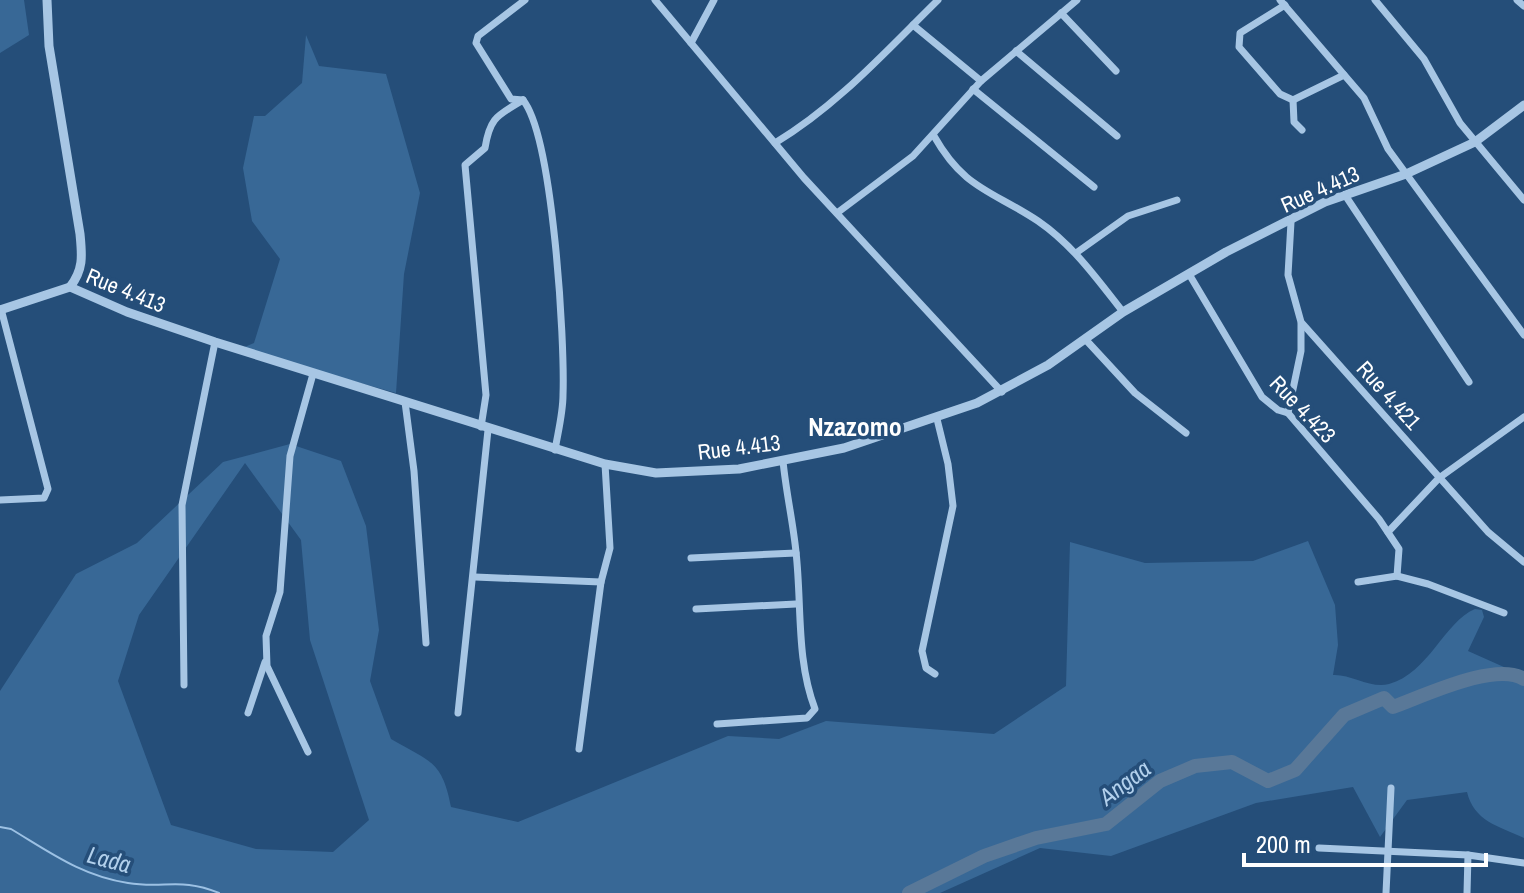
<svg xmlns="http://www.w3.org/2000/svg" width="1524" height="893" font-family="'Archivo Narrow',sans-serif">
	<rect width="100%" height="100%" fill="#254e79"/>
	<g fill="#386896" fill-rule="evenodd">
		<polygon points="0,0 24,0 29,35 0,53"/>
		<polygon points="306,35 319,66 386,74 420,193 404,274 396,393 240,349 254,343 280,259 252,221 243,168 254,116 265,116 302,83"/>
		<path d="M290 444 341 461 366 526 379 630 370 681 391 739C430 762 442 760 451 807L518 822 728 736 779 739 826 721 994 734 1066 686 1070 542 1145 563 1253 561 1308 541 1335 605 1338 645 1333 675C1351 674 1371 689 1389 684 1429 673 1444 622 1475 609L1482 610 1484 617 1468 651 1524 676V838C1498 826 1474 821 1467 792L1407 800 1380 837 1353 787 1256 803 1111 856 1040 848 940 893H0V691L76 574 137 543 223 462ZM245 463 301 540 310 640 369 820 333 852 256 849 171 825 118 681 139 615Z"/>
	</g>
	<g fill="none" stroke-linecap="round" stroke-linejoin="round">
		<path stroke="#9cc1e4" stroke-width="2" d="M0 827 11 829C51 853 82 876 128 883 164 889 181 877 219 893"/>
		<path stroke="#597898" stroke-width="14" d="M909 893 984 856 1036 838 1106 824 1160 781 1195 766 1232 762 1268 781 1295 770 1344 715 1384 698 1393 707C1424 696 1496 661 1524 679"/>
		<g stroke="#a7c6e4" stroke-width="7">
			<polyline points="655,0 804,178 1002,392"/>
			<polyline points="1280,0 1364,98 1388,149 1524,335"/>
			<polyline points="1375,0 1424,59 1460,123 1524,200"/>
			<polyline points="1517,0 1524,6"/>
			<polyline points="1285,5 1240,33 1239,47 1280,94 1293,100 1344,75"/>
			<polyline points="1061,13 1116,71"/>
			<polyline points="913,25 981,81"/>
			<polyline points="691,43 714,0"/>
			<polyline points="1016,51 1117,136"/>
			<polyline points="973,89 1094,187"/>
			<path d="M523 100C553 137 565 341 563 395 563 413 558 432 555 450"/>
			<polyline points="523,100 511,99 476,43 478,36 525,0"/>
			<polyline points="1293,100 1294,122 1302,130"/>
			<path d="M934 136C964 189 991 190 1038 221 1073 245 1097 279 1123 312"/>
			<path d="M775 143C837 106 886 51 938 0"/>
			<polyline points="1345,195 1469,382"/>
			<polyline points="837,213 913,156 981,81 1077,0"/>
			<polyline points="1291,222 1288,275 1301,322 1488,532 1524,562"/>
			<polyline points="1076,253 1128,216 1177,200"/>
			<polyline points="1189,274 1262,397 1278,410 1288,413 1379,519 1399,549 1397,576"/>
			<polyline points="1086,340 1135,393 1186,433"/>
			<polyline points="405,402 414,471 426,643"/>
			<polyline points="1288,413 1301,351 1301,324"/>
			<path d="M481 427 486 395 465 165 485 148C490 117 497 116 523 100"/>
			<polyline points="0,500 44,498 48,489 1,309"/>
			<polyline points="1388,532 1439,478 1524,417"/>
			<polyline points="691,558 796,553"/>
			<polyline points="475,577 601,582"/>
			<polyline points="1358,582 1397,576 1428,584 1504,613"/>
			<polyline points="696,609 796,604"/>
			<polyline points="935,674 926,668 922,651 953,506 948,464 937,419"/>
			<polyline points="184,685 182,505 215,342"/>
			<polyline points="248,713 265,662"/>
			<polyline points="458,713 488,430"/>
			<path d="M717 724 807 718 815 709C796 659 802 606 796 552 793 522 786 492 783 461"/>
			<polyline points="579,749 601,582 610,548 605,464"/>
			<polyline points="308,752 267,666 266,636 280,592 290,456 313,374"/>
			<polyline points="1319,848 1468,855 1524,863"/>
			<polyline points="1386,893 1391,788"/>
			<polyline points="1467,893 1468,855"/>
		</g>
		<g stroke="#a7c6e4" stroke-width="9">
			<path d="M47 0 49 46 80 234C82 255 84 269 70 287"/>
			<polyline points="0,310 70,287 127,312 215,342 605,464 656,473 739,469 844,448 977,403 1048,365 1123,312 1226,252 1325,202 1406,174 1475,142 1524,105"/>
		</g>
	</g>
	<g text-anchor="middle" stroke-width="7" stroke-linejoin="round" paint-order="stroke">
		<g font-size="22" fill="#fff" stroke="#254e79">
			<text transform="translate(1320 189) rotate(-24)" y="8">Rue 4.413</text>
			<text transform="translate(126 290) rotate(22)" y="8">Rue 4.413</text>
			<text transform="translate(1389 395) rotate(48)" y="8">Rue 4.421</text>
			<text transform="translate(1303 409) rotate(46)" y="8">Rue 4.423</text>
			<text transform="translate(739 447) rotate(-7)" y="8">Rue 4.413</text>
		</g>
		<g font-size="24" font-style="italic" fill="#b2d0ec" stroke="#254e79">
			<text transform="translate(1125 783) rotate(-37)" y="8">Angaa</text>
			<text transform="translate(109 860) rotate(15)" y="8">Lada</text>
		</g>
		<g font-size="26" font-weight="bold" fill="#fff" stroke="#254e79">
			<text x="855" y="436">Nzazomo</text>
		</g>
	</g>
	<path d="M1244 853v12h242v-12" fill="none" stroke="#ffffff" stroke-width="4"/>
	<text x="1256" y="853" font-size="24" fill="#ffffff" stroke="#254e79" stroke-width="6" paint-order="stroke">200 m</text>
</svg>
